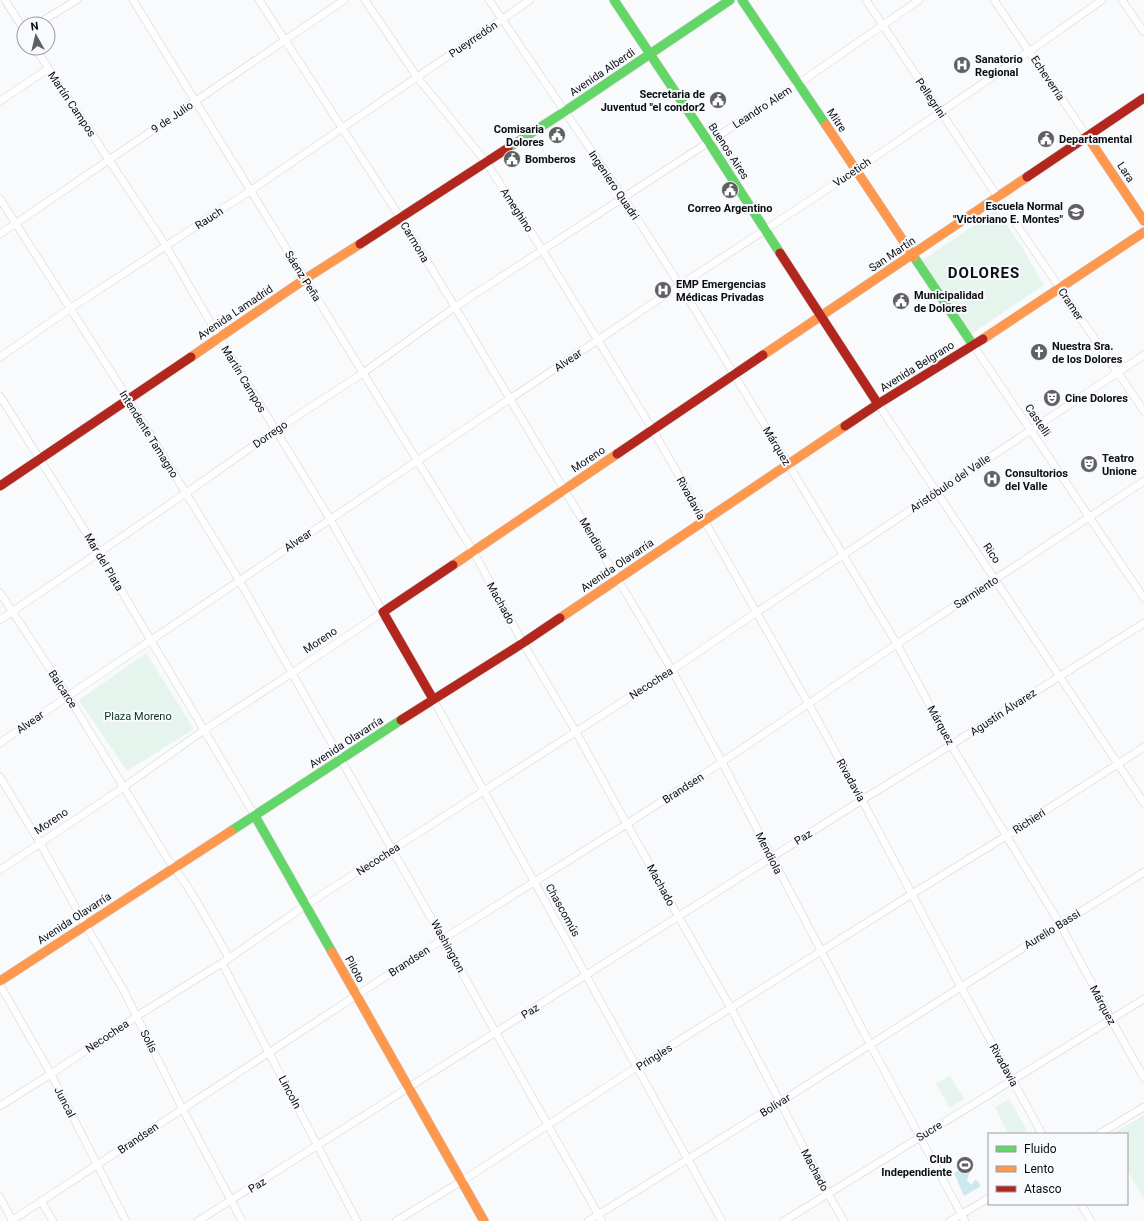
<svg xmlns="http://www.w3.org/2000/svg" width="1144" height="1221" font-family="Roboto,sans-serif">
	<rect width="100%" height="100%" fill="#f9fafc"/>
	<g fill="#e6f4ee">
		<polygon points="997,210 1023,249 1044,285 970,335 921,261"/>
		<polygon points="146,653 194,729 127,771 79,700"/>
		<polygon points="950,1076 964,1099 950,1108 936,1084"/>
		<polygon points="1009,1099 1027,1130 1020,1134 1008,1134 995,1107"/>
		<polygon points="1144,1115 1144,1199 1127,1170 1127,1134 1112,1134"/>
	</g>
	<polygon fill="#cee8ef" points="969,1165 971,1168 967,1180 971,1185 976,1179 981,1186 964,1196 954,1173"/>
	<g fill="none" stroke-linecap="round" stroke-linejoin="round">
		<g stroke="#d0d2d4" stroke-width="8">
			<g id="street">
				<polyline points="5,0 24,30"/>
				<polyline points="133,0 473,551 523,643 576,732 678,916 731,1008 828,1194 844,1221"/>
				<polyline points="259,0 400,217 455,307 672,670 722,762 870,1044 965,1221"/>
				<polyline points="365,0 417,77 486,162 543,251 653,430 808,703 862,800 961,987 1042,1134"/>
				<polyline points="489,0 623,197 680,285 897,644 951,745 1060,924 1111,1019 1144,1078"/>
				<polyline points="866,0 997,196 1144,411"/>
				<polyline points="994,0 1087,136"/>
				<polyline points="1122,0 1144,32"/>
				<polyline points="37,24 77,0"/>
				<polyline points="0,101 48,69"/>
				<polyline points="0,199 129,400 239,580 443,939 602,1221"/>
				<polyline points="0,234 344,0"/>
				<polyline points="973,345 1144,598"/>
				<polyline points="0,357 71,308 250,191 530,0"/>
				<polyline points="0,396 99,553 255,816"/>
				<polyline points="878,404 1144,803"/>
				<path d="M0 593 68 696 167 858C191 888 210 925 229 958"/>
				<polyline points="0,620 186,493 276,430 363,373 455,307 798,84 919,0"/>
				<polyline points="433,699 722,1221"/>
				<polyline points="0,743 68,696 417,461 680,285 765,230 856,170 1030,51 1102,0"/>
				<polyline points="0,777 40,843 86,926 124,991 182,1108 242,1221"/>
				<polyline points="0,870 124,787 204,730 292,673 383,612 330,519 219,337 166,246 35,48"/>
				<polyline points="222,963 357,1221"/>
				<polyline points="0,985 51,1074 126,1221"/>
				<polyline points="0,1106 51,1074 137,1016 222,963 306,905 672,670 757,612 1144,355"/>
				<polyline points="1099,1134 1144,1107"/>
				<polyline points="0,1197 12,1220"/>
				<polyline points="41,1201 53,1221"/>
				<polyline points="1081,1204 1091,1221"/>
				<polyline points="11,1221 443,939 627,824 722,762 897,644 1144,481"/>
				<polyline points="198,1221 862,800 951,745 1144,623"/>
				<polyline points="396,1221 462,1181 637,1067 912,894 1006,836 1144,747"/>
				<polyline points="588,1221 780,1102 961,987 1144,872"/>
				<polyline points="784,1221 1144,999"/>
				<polyline points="950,1221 989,1198"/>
			</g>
		</g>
		<g stroke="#d0d2d4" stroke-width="10">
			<g id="fast">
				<polyline points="614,0 708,141 780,253"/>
				<polyline points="742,0 826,125"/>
				<polyline points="508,148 564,112 730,0"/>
				<polyline points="914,257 973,345"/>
				<polyline points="255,816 332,952"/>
				<polyline points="231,831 401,720"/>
			</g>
		</g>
		<g stroke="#d0d2d4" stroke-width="10">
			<g id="slow">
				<polyline points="826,125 914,257"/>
				<polyline points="1087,136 1144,221"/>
				<polyline points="983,339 1144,232"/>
				<polyline points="763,355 1027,177"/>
				<polyline points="191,357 305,279 360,244"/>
				<polyline points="453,565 617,454"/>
				<polyline points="560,618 845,426"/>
				<polyline points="332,952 484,1221"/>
				<polyline points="0,981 231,831"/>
			</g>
		</g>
		<g stroke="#d0d2d4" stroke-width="10">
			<g id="jam">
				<polyline points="1027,177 1144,98"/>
				<polyline points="360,244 508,148"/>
				<polyline points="780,253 878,404"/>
				<polyline points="845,426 878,404 983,339"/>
				<polyline points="617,454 763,355"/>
				<polyline points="0,486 191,357"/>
				<polyline points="433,699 383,612 453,565"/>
				<polyline points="401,720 523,643 560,618"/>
			</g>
		</g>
		<use href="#street" stroke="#fefeff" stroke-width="7"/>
		<use href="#fast" stroke="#63d668" stroke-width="9"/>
		<use href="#slow" stroke="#ff974d" stroke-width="9"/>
		<use href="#jam" stroke="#b3261e" stroke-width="9"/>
	</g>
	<defs>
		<g id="hospital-disc" transform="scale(0.9)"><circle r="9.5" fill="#5e6063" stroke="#f8fafd"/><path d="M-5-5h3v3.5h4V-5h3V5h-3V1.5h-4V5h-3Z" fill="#fff"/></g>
		<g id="civic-disc" transform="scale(0.9)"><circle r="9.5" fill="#5e6063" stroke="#f8fafd"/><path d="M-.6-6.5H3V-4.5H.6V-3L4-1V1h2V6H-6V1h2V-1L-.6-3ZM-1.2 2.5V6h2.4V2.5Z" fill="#fff"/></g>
		<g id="school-disc" transform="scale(0.9)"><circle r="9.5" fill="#5e6063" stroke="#f8fafd"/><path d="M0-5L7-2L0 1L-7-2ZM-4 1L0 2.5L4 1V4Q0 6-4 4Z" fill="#fff"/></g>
		<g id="church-disc" transform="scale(0.9)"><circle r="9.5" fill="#5e6063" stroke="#f8fafd"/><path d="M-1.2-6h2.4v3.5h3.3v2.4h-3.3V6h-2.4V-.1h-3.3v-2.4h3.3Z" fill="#fff"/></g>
		<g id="theatre-disc" transform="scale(0.9)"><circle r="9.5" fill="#5e6063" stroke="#f8fafd"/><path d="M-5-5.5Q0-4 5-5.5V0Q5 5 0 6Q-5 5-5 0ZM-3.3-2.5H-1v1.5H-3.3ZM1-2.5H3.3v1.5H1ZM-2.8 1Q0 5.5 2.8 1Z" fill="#fff"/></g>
		<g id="stadium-disc" transform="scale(0.9)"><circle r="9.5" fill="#5e6063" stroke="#f8fafd"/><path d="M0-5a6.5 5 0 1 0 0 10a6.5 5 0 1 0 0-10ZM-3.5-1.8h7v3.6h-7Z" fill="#fff"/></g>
	</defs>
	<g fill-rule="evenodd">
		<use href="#hospital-disc" x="962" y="65"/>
		<use href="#civic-disc" x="718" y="100"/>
		<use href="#civic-disc" x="557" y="135"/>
		<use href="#civic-disc" x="1046" y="139"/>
		<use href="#civic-disc" x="512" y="159"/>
		<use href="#civic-disc" x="730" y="190"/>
		<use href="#school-disc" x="1076" y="212"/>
		<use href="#hospital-disc" x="663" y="290"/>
		<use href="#civic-disc" x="901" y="301"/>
		<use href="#church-disc" x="1039" y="352"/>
		<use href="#theatre-disc" x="1052" y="398"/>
		<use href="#theatre-disc" x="1089" y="464"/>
		<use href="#hospital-disc" x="992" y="479"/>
		<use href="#stadium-disc" x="965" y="1165"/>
	</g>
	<g text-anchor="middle" stroke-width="4" stroke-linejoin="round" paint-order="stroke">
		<g font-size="11" fill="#0b0d10" stroke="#f8fafd">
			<text transform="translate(473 39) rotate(-34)" y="4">Pueyrredón</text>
			<text transform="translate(602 72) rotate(-34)" y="4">Avenida Alberdi</text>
			<text transform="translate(1048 78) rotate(56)" y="4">Echeverría</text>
			<text transform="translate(931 98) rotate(56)" y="4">Pellegrini</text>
			<text transform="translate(72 104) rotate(56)" y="4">Martín Campos</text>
			<text transform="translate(762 107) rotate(-33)" y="4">Leandro Alem</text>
			<text transform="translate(172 117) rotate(-34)" y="4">9 de Julio</text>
			<text transform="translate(837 120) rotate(56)" y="4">Mitre</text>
			<text transform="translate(729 151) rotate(57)" y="4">Buenos Aires</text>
			<text transform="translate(852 172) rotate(-34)" y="4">Vucetich</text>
			<text transform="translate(1126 172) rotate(56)" y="4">Lara</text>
			<text transform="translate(614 185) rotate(56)" y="4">Ingeniero Quadri</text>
			<text transform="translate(517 210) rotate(57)" y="4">Ameghino</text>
			<text transform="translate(209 218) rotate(-33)" y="4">Rauch</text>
			<text transform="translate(415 242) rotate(59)" y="4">Carmona</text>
			<text transform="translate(892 254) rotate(-34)" y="4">San Martín</text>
			<text transform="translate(303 276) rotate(58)" y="4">Sáenz Peña</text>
			<text transform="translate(1071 304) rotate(56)" y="4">Cramer</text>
			<text transform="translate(235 312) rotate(-34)" y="4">Avenida Lamadrid</text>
			<text transform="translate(568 360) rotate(-34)" y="4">Alvear</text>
			<text transform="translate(917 366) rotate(-32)" y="4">Avenida Belgrano</text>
			<text transform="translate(244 379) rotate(59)" y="4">Martín Campos</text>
			<text transform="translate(1038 420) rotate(56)" y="4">Castelli</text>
			<text transform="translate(149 434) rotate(58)" y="4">Intendente Tamagno</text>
			<text transform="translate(270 434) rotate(-35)" y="4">Dorrego</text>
			<text transform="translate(777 446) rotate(59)" y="4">Márquez</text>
			<text transform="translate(588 459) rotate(-34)" y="4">Moreno</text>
			<text transform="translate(950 483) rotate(-34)" y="4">Aristóbulo del Valle</text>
			<text transform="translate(691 498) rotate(61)" y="4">Rivadavia</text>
			<text transform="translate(594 538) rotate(59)" y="4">Mendiola</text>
			<text transform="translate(298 540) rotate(-34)" y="4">Alvear</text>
			<text transform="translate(992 553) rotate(56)" y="4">Rico</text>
			<text transform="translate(104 562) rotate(59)" y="4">Mar del Plata</text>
			<text transform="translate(617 565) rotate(-34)" y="4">Avenida Olavarría</text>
			<text transform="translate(976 592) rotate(-33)" y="4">Sarmiento</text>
			<text transform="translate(501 603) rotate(61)" y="4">Machado</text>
			<text transform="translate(320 640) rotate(-34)" y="4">Moreno</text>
			<text transform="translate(651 683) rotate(-33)" y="4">Necochea</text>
			<text transform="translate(63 689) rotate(57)" y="4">Balcarce</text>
			<text transform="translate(1003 712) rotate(-33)" y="4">Agustín Álvarez</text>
			<text transform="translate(30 722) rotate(-35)" y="4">Alvear</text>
			<text transform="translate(941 725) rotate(61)" y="4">Márquez</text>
			<text transform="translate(346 742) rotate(-33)" y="4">Avenida Olavarría</text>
			<text transform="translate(851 780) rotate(61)" y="4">Rivadavia</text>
			<text transform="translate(683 788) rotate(-33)" y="4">Brandsen</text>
			<text transform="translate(51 821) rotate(-34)" y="4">Moreno</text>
			<text transform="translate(1029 821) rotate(-33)" y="4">Richieri</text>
			<text transform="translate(803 837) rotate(-32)" y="4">Paz</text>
			<text transform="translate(769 853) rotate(63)" y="4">Mendiola</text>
			<text transform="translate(378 859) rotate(-33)" y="4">Necochea</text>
			<text transform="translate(661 885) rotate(61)" y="4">Machado</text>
			<text transform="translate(563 910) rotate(61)" y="4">Chascomús</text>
			<text transform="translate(74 918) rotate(-33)" y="4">Avenida Olavarría</text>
			<text transform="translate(1052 929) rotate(-32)" y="4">Aurelio Bassi</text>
			<text transform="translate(448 946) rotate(61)" y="4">Washington</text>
			<text transform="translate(409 961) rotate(-33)" y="4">Brandsen</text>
			<text transform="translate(355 969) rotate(61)" y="4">Piloto</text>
			<text transform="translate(1103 1005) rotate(62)" y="4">Márquez</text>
			<text transform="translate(530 1011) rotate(-32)" y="4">Paz</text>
			<text transform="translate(107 1036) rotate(-34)" y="4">Necochea</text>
			<text transform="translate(149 1041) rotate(63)" y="4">Solís</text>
			<text transform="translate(654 1057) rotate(-32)" y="4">Pringles</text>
			<text transform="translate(1004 1065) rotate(61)" y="4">Rivadavia</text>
			<text transform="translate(290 1092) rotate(62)" y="4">Lincoln</text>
			<text transform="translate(65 1102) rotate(63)" y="4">Juncal</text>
			<text transform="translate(775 1105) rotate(-32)" y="4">Bolívar</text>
			<text transform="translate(929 1131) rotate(-32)" y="4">Sucre</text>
			<text transform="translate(138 1138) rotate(-34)" y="4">Brandsen</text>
			<text transform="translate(815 1170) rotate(62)" y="4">Machado</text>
			<text transform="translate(257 1185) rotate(-32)" y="4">Paz</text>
		</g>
		<g font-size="11" font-weight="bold" fill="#0b0d10" stroke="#f8fafd" text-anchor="start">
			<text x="975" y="63">Sanatorio<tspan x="975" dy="13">Regional</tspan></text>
			<text x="705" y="98" text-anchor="end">Secretaria de<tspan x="705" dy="13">Juventud "el condor2</tspan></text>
			<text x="544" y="133" text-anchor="end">Comisaria<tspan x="544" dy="13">Dolores</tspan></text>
			<text x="1059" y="143">Departamental</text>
			<text x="525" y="163">Bomberos</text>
			<text x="1063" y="210" text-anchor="end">Escuela Normal<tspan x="1063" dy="13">"Victoriano E. Montes"</tspan></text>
			<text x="730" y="212" text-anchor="middle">Correo Argentino</text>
			<text x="676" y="288">EMP Emergencias<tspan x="676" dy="13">Médicas Privadas</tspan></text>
			<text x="914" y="299">Municipalidad<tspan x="914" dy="13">de Dolores</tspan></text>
			<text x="1052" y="350">Nuestra Sra.<tspan x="1052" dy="13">de los Dolores</tspan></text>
			<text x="1065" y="402">Cine Dolores</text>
			<text x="1102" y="462">Teatro<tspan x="1102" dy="13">Unione</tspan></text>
			<text x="1005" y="477">Consultorios<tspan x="1005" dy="13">del Valle</tspan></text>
			<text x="952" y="1163" text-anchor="end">Club<tspan x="952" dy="13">Independiente</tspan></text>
		</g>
		<g font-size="11" fill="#093422" stroke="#f8fafd">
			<text x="138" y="720">Plaza Moreno</text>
		</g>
		<g font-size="15" font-weight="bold" letter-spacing="1" fill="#0b0d10" stroke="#f8fafd">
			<text x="984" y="278">DOLORES</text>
		</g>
	</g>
	<rect x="988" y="1133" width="140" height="72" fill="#f8fafd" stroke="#999b9e"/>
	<rect x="996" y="1146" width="20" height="6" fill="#63d668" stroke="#999b9e"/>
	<text x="1024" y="1153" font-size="12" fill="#0b0d10">Fluido</text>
	<rect x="996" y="1166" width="20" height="6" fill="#ff974d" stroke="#999b9e"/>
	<text x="1024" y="1173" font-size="12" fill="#0b0d10">Lento</text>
	<rect x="996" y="1186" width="20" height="6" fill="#b3261e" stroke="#999b9e"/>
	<text x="1024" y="1193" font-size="12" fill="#0b0d10">Atasco</text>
	<g transform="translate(36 36) rotate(352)"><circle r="19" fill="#f8fafd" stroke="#999b9e"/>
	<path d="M0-3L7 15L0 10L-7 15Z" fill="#5e6063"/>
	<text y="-6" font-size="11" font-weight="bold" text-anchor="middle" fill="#0b0d10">N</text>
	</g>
</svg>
